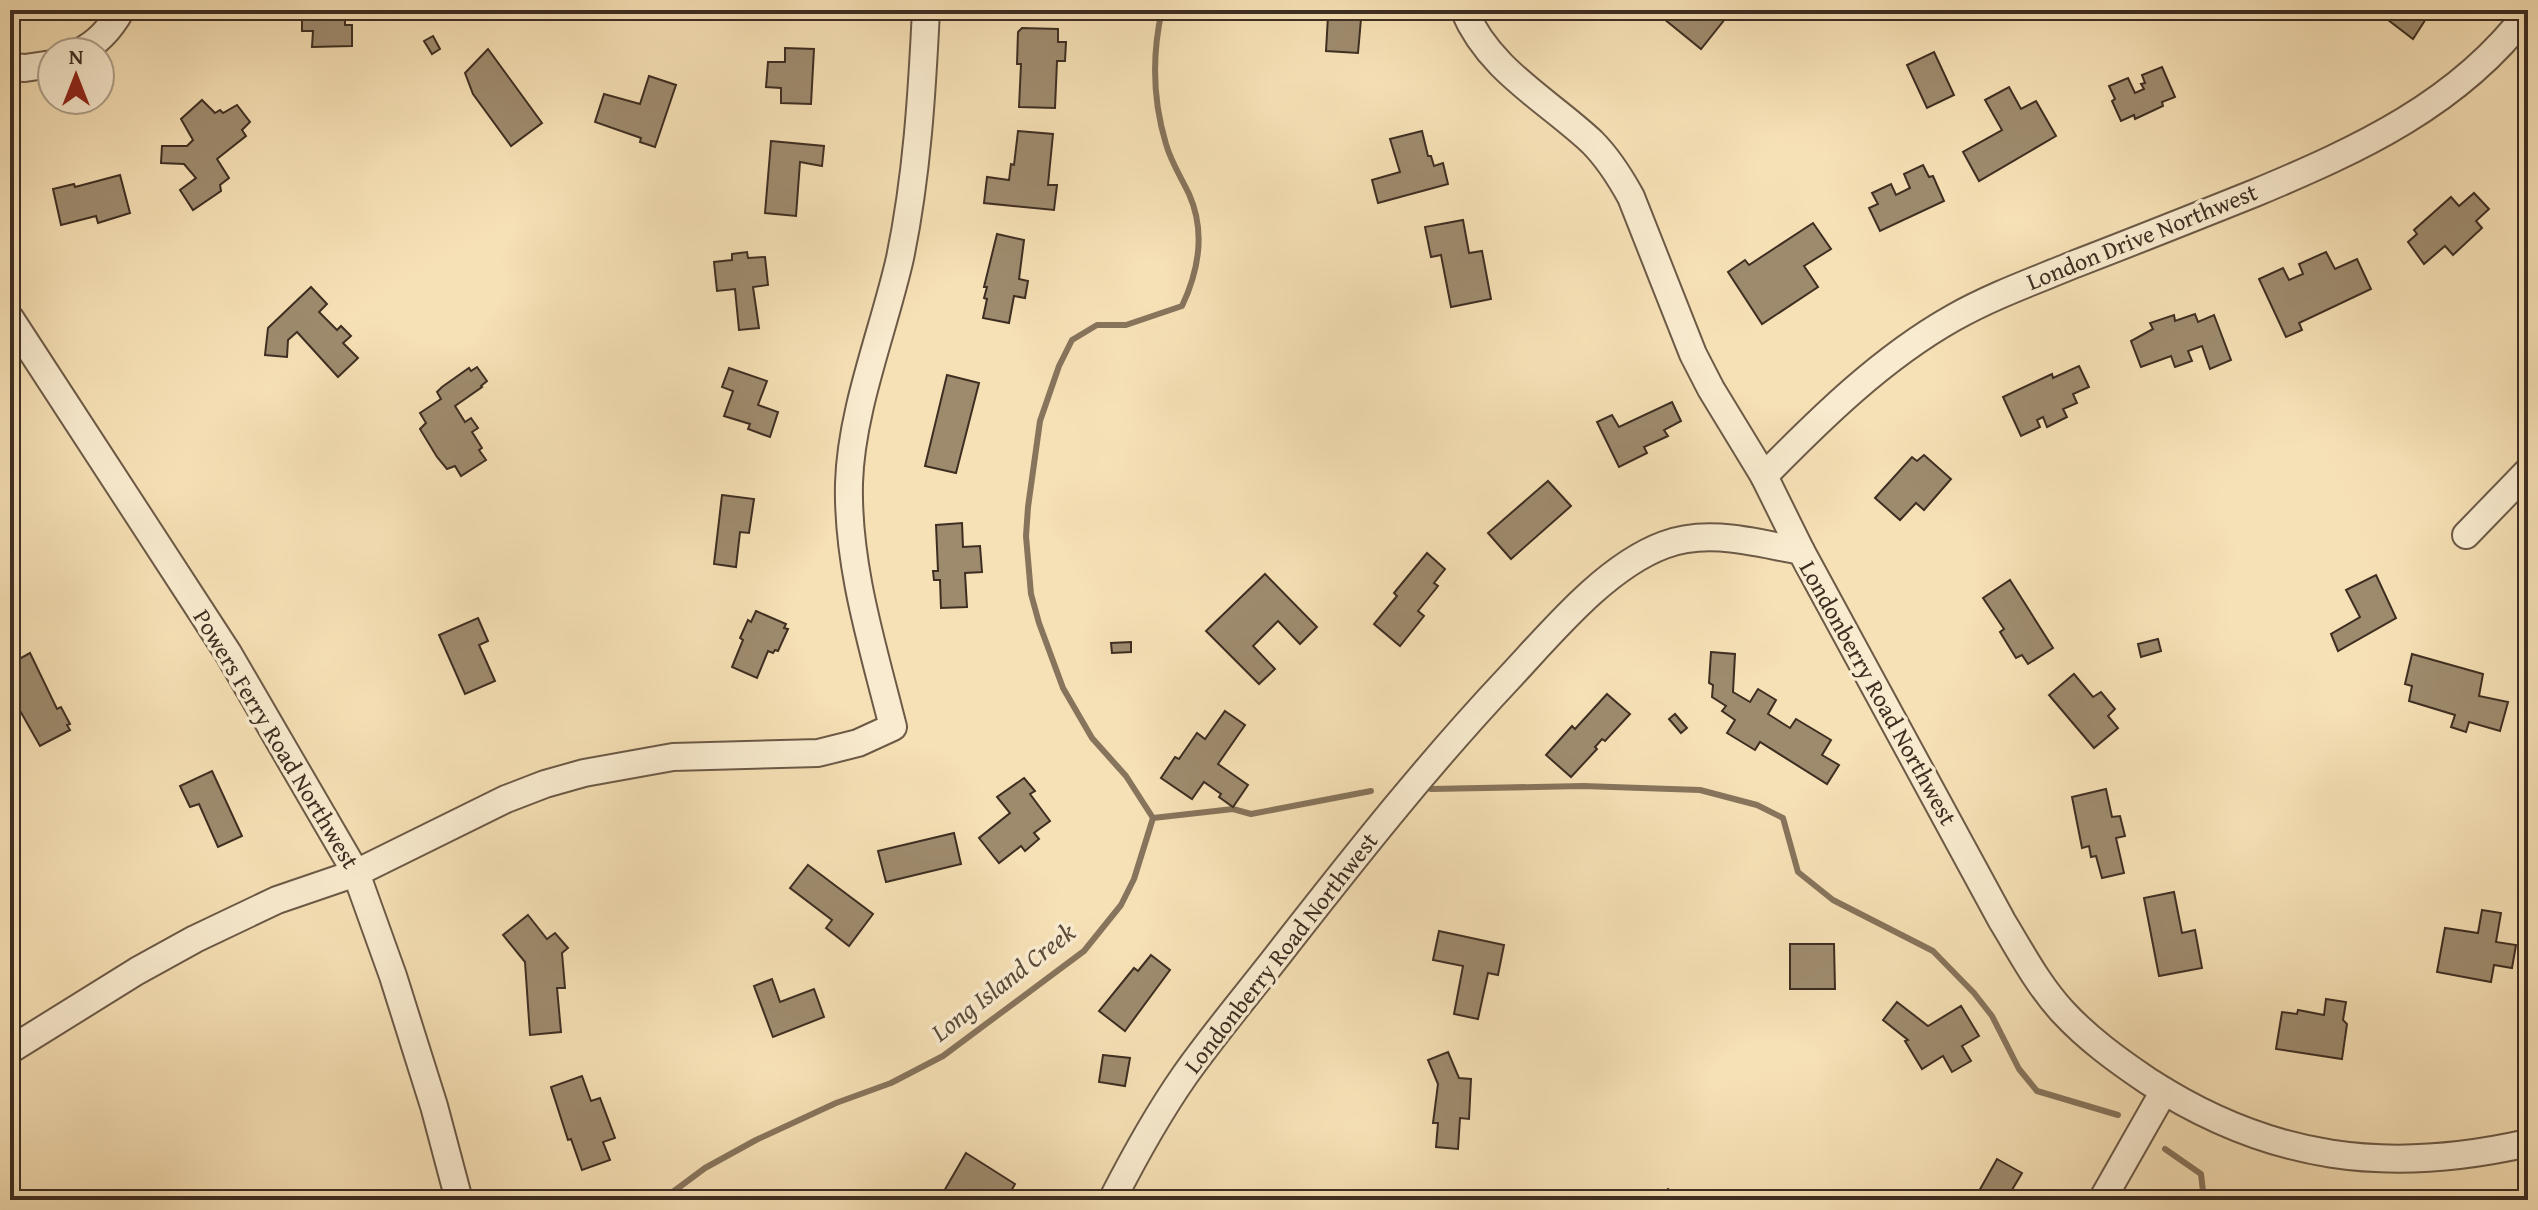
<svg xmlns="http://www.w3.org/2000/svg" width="2538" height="1210" font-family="'Gentium Book Plus',serif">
	<rect width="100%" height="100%" fill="#f6e0b5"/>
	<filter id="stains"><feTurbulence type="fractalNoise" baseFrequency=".0025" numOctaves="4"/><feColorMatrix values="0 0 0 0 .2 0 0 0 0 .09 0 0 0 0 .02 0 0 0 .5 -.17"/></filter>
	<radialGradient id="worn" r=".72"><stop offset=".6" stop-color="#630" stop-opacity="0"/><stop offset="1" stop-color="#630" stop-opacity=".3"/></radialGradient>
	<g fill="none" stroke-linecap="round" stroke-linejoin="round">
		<g stroke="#87745c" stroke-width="6">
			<polyline points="1431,789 1583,786 1700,790 1757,805 1783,818 1798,872 1833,900 1933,951 1974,993 1992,1016 2019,1069 2037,1091 2118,1115"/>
			<polyline points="1153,818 1233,809 1251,814 1371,791"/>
			<polyline points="2165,1149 2201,1174 2204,1200"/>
			<path d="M662 1200 705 1168 756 1140 836 1103 891 1083 943 1056 1084 951 1121 905 1134 879 1153 818 1126 776 1092 738 1063 688 1039 623 1031 594 1026 536 1028 507 1040 421 1059 366 1072 340 1097 325H1126L1182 306C1199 270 1206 232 1189 194 1181 177 1171 162 1166 144 1153 101 1152 54 1162 10"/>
		</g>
	</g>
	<g fill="#9e8b6e" stroke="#3e2e22" stroke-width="2">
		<polygon points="302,10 345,10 345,25 352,25 352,46 312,47 313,31 302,31"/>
		<polygon points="1332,10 1359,10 1358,18 1361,19 1358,53 1326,51 1328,16 1331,17"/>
		<polygon points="1653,10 1690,10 1700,18 1706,10 1723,10 1729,14 1701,49"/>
		<polygon points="2375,10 2429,10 2431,11 2413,39"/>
		<polygon points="1022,28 1058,29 1058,42 1066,42 1065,61 1057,61 1055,108 1019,107 1021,64 1017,64 1018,32"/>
		<polygon points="433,36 440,49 432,54 424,41"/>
		<polygon points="785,48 814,49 811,104 781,103 781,88 766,87 768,62 785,62"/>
		<polygon points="488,49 542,123 511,146 473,94 465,73"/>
		<polygon points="1934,52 1954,95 1927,108 1907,65"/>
		<polygon points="2162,67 2175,97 2162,102 2163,106 2135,119 2134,115 2121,121 2112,101 2115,99 2109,86 2128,78 2135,93 2144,89 2141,84 2145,83 2142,75"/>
		<polygon points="649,76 676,85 655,147 640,142 641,138 595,122 604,94 640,104"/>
		<polygon points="2009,87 2021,109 2036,101 2056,136 1979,181 1963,152 2002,130 1985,100"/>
		<polygon points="202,100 215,113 220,110 223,113 237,105 250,122 242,130 246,136 217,159 229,178 220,185 221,191 193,210 180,190 196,178 184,164 161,163 162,146 187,146 193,140 181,119"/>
		<polygon points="1018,131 1053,134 1048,185 1057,185 1054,210 984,203 987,177 1009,180 1011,164 1014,165"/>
		<polygon points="1422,131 1428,156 1431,156 1434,166 1443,163 1448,184 1378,203 1372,180 1400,172 1390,139"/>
		<polygon points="771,141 824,146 822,166 800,162 796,216 765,213"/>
		<polygon points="1923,165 1929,177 1933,176 1944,201 1880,231 1869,208 1878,204 1872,193 1891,184 1896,195 1910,188 1904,174"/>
		<polygon points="120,175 130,213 98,223 96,216 61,225 53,189 74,184 75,187"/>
		<polygon points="2474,193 2489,209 2476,221 2482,228 2453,255 2445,246 2424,264 2408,242 2417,234 2414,230 2451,197 2459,206"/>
		<polygon points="1463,220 1469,253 1482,251 1491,299 1451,307 1441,255 1431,257 1425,227"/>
		<polygon points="1813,223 1831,249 1804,266 1818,287 1762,324 1728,272 1745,260 1749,265"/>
		<polygon points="997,234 1024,240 1019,279 1028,281 1025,298 1014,296 1009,323 983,318 987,299 984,298 987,287 984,287"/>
		<polygon points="747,252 748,258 765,257 768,285 753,287 759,328 739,330 735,289 717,291 714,262 732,260 732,254"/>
		<polygon points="2326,252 2335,269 2357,259 2371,289 2299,323 2302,330 2286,337 2259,279 2283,268 2289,280 2303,274 2299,264"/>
		<polygon points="311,287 327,304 319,312 337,330 341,326 351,336 343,343 358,358 338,377 297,332 288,340 287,357 265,355 268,328"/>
		<polygon points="2195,314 2198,322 2214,315 2231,360 2210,369 2202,346 2188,351 2192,361 2175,367 2171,356 2141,367 2131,341 2153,329 2150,323 2174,315 2175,321"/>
		<polygon points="2079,366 2089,387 2073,394 2077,403 2063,409 2067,417 2047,427 2043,417 2037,420 2040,427 2021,436 2003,397 2052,374 2053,378"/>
		<polygon points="477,367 487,381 481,386 482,387 455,406 465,422 471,418 478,428 472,432 482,448 479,450 486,460 461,476 455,466 447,469 437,457 420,429 426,423 420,413 441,399 437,392 442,387 469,368 471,371"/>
		<polygon points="729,368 767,381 758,405 778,412 770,437 748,429 750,424 724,416 733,391 722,387"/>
		<polygon points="947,375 979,383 956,473 925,466"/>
		<polygon points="1672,402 1681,421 1664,430 1668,436 1644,447 1647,453 1619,467 1597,422 1612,415 1619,427"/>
		<polygon points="1924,455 1951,479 1924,510 1916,503 1900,520 1875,498 1912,457 1917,461"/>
		<polygon points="1548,481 1571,506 1511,559 1488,533"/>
		<polygon points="722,495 754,499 749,533 740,532 736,567 714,564"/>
		<polygon points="962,523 963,547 980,546 982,572 965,573 967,607 941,608 940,580 934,580 933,571 938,571 936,525"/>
		<polygon points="1427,553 1445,569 1434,583 1438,586 1418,611 1424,616 1400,646 1374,624 1397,596 1394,593"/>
		<polygon points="1265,574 1317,627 1300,644 1278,621 1253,646 1275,669 1259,684 1206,631"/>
		<polygon points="2376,575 2396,618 2338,651 2331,634 2360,617 2346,590"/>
		<polygon points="2010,580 2053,648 2028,664 2022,655 2016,658 2000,632 2004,629 1983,598"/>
		<polygon points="756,611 786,624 784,628 788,629 778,651 775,650 773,653 768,651 757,678 732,667 743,640 740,638 748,620 751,622"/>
		<polygon points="478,618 488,641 479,645 495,681 465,694 439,635"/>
		<polygon points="2158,639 2161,651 2141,657 2138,644"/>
		<polygon points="1131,642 1131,652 1112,653 1111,643"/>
		<polygon points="1711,652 1735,654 1733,692 1750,702 1758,689 1776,700 1768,714 1790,728 1796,719 1831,740 1822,755 1839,765 1827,784 1760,742 1755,750 1727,733 1735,720 1722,711 1726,706 1712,697 1713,685 1709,683"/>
		<polygon points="30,653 57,709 61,707 70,724 67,725 70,730 40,746 10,693 10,664"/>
		<polygon points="2412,654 2483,674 2479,696 2508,702 2500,731 2469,722 2466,732 2451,727 2455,715 2409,701 2412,686 2405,684"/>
		<polygon points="2074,674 2093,697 2101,692 2115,709 2108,716 2118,728 2094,748 2049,695"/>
		<polygon points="1607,694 1630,714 1605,741 1602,739 1595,747 1597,749 1571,777 1546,755 1572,726 1575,729"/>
		<polygon points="1225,711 1245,725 1218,764 1248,785 1233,807 1219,797 1221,794 1204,782 1192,799 1161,778 1175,757 1179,759 1197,733 1205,739"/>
		<polygon points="1675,714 1687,728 1681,733 1669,719"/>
		<polygon points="212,771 242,836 218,847 199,804 190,807 180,786"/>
		<polygon points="1024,778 1035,791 1030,794 1050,821 1034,833 1039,839 1025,851 1021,846 999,863 979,838 1010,813 997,797"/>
		<polygon points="2106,789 2112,817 2120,816 2125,836 2116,838 2124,873 2102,878 2096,856 2091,857 2089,846 2082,848 2072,797"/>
		<polygon points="954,833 961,864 886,882 878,851"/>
		<polygon points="808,865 873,914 849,946 826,928 832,920 790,888"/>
		<polygon points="2174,892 2182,933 2195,930 2202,968 2159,976 2144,898"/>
		<polygon points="2482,910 2501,913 2496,942 2516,945 2512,968 2494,965 2491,982 2437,972 2445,928 2478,933"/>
		<polygon points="528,915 547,939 555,933 568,948 562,953 565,988 557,988 561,1032 530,1035 525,962 503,935"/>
		<polygon points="1439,931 1504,945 1498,975 1488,973 1478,1019 1454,1014 1463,966 1433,960"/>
		<polygon points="1790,944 1834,944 1835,989 1790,989"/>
		<polygon points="1151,955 1170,970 1125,1031 1099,1011 1134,968 1138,971"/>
		<polygon points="772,979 780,1002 814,989 824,1017 773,1037 754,986"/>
		<polygon points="2326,999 2346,1002 2343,1020 2347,1024 2342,1059 2276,1049 2282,1012 2297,1014 2298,1010 2324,1015"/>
		<polygon points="1897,1002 1928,1026 1961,1006 1979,1036 1962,1046 1971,1061 1952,1072 1943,1056 1922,1069 1905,1041 1908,1040 1883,1020"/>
		<polygon points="1448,1052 1459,1078 1471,1079 1469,1119 1460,1118 1458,1149 1436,1147 1438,1123 1433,1123 1438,1084 1428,1060"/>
		<polygon points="1103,1055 1130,1058 1125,1086 1099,1082"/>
		<polygon points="582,1076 591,1101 600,1098 615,1138 603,1142 610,1160 582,1170 571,1139 568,1140 551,1087"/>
		<polygon points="966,1153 1015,1184 1006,1200 940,1198"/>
		<polygon points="1997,1159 2022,1173 2006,1200 1974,1200"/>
		<polygon points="1668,1189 1674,1200 1648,1200"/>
	</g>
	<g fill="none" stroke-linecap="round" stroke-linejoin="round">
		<g stroke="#6c5a47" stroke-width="30">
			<g id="minor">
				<path d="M1464 10C1489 70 1546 99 1592 142 1608 158 1620 177 1631 197L1693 354 1711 389 1764 476 1801 551"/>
				<path d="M79 52C98 43 111 28 121 10"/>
				<polyline points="10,67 25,68 52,64"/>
				<polyline points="10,318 228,653 356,873 393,976 434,1106 459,1200"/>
				<path d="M1764 476C1821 418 1882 358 1953 318 1992 296 2034 281 2075 264 2135 241 2195 217 2255 193 2358 150 2459 104 2528 12"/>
				<polyline points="2466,535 2528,471"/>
				<path d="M10 1050 137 971 195 939 277 900 356 873 506 799 545 784 584 773 673 757 818 753 858 743 893 727C873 647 847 566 849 483 851 410 884 329 900 258 917 176 922 93 926 10"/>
				<path d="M1112 1200C1134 1157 1157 1115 1185 1075 1216 1031 1252 989 1285 946 1357 854 1429 763 1509 678 1552 632 1605 567 1664 545 1708 528 1756 543 1801 551L2002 921C2021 952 2038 985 2063 1012 2088 1039 2117 1060 2148 1081 2270 1160 2387 1175 2528 1143"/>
				<polyline points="2102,1200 2164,1091"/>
			</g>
		</g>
		<use href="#minor" stroke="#f9ebcf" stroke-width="26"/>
	</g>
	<g text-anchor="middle" stroke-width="7" stroke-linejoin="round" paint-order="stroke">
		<g font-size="24" fill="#3e2e22" stroke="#f9ebcf">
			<text transform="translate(2142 237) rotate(-22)" y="8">London Drive Northwest</text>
			<text transform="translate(1878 693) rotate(61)" y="8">Londonberry Road Northwest</text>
			<text transform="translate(276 739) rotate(59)" y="8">Powers Ferry Road Northwest</text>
			<text transform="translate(1281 953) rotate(-52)" y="8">Londonberry Road Northwest</text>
		</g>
		<g font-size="26" font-style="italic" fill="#5c4b3a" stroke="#f9ebcf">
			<text transform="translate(1003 982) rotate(-38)" y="9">Long Island Creek</text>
		</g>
	</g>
	<rect width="2538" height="1210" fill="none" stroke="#f6e0b5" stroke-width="40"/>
	<rect x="12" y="12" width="2514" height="1186" fill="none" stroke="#3e2e22" stroke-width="4"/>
	<rect x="20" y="20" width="2498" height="1170" fill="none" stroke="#3e2e22" stroke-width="2"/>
	<g transform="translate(76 76)"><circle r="38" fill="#f9ebcf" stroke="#ae9f8a" stroke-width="2"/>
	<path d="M0-6L14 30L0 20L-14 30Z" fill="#8f2418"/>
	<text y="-12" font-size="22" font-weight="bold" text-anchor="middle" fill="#3e2e22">N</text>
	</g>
	<rect width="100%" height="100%" filter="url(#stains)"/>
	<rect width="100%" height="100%" fill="url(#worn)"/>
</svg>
